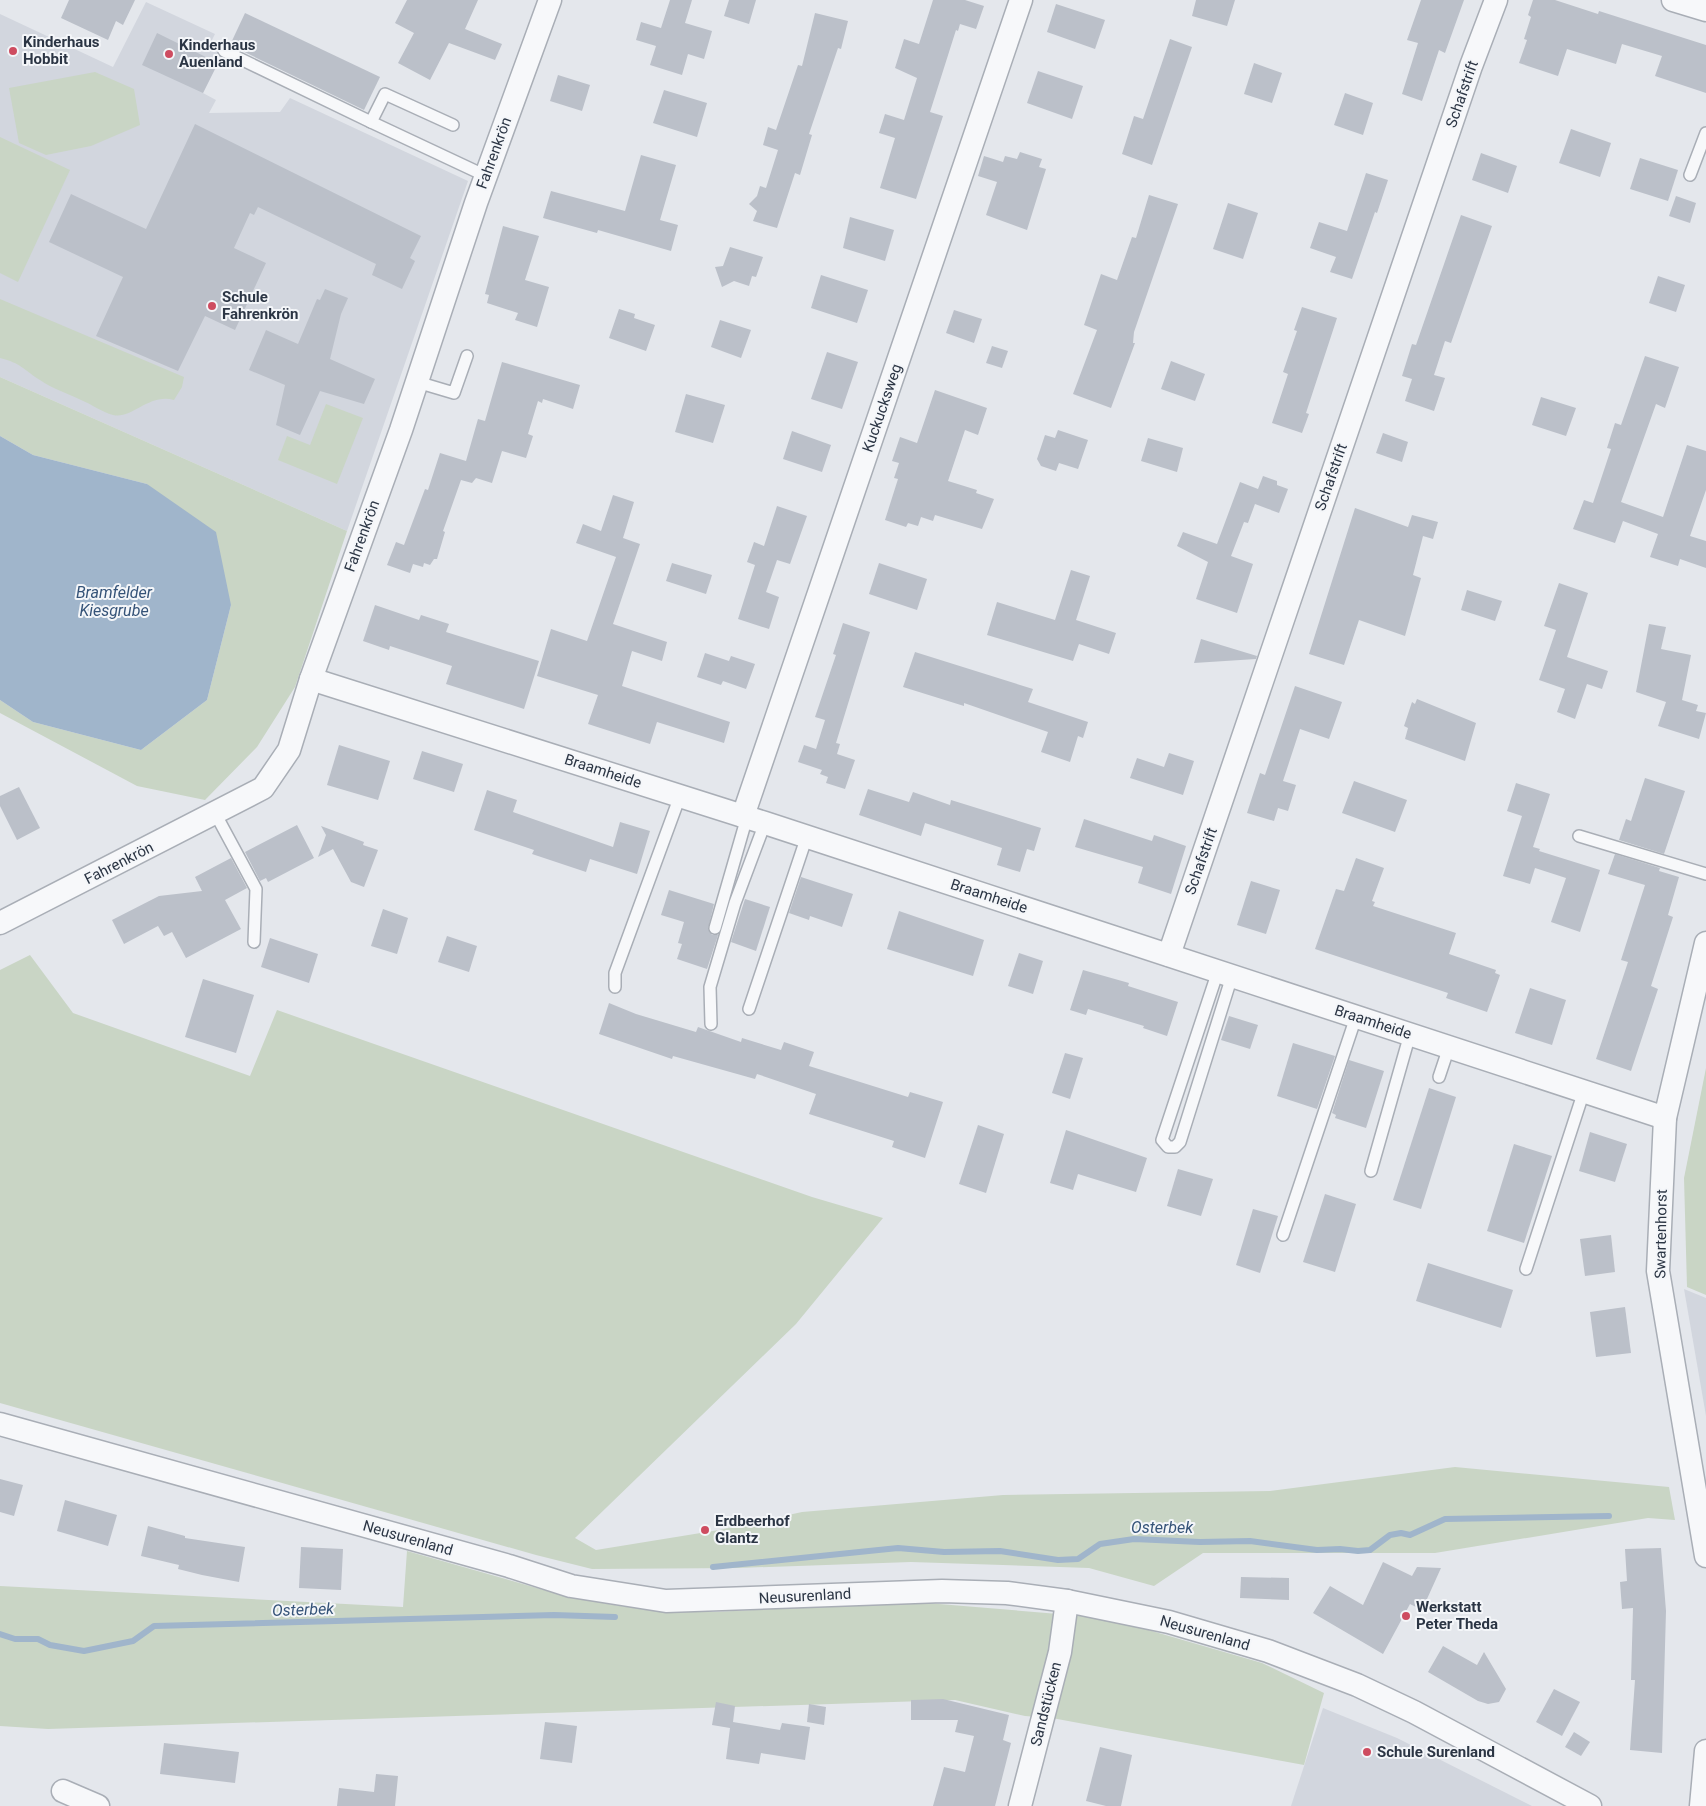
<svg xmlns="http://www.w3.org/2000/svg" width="1706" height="1806" font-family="Roboto,sans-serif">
	<rect width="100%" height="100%" fill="#e4e7ec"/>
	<g fill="#d2d6de">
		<polygon points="146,2 215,34 211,42 217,46 218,63 203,93 216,100 209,113 280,112 290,98 468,181 347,531 0,377 0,14 113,67"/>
		<polygon points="1684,1289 1706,1298 1706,1416"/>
		<polygon points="1323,1708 1397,1738 1532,1806 1291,1806"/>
	</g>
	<g fill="#c9d5c5">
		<polygon points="95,72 134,89 140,125 91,146 46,155 19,143 9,88"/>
		<polygon points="0,137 70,170 18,282 0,273"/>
		<path d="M0 299 184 377 182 387 174 400C149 393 131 420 113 415 102 412 91 404 81 400 67 393 53 389 40 380 24 370 21 363 0 358Z"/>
		<polygon points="0,377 347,531 295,687 257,747 205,800 137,786 0,713 0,700 33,722 141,750 207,700 231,605 147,484 33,455 0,436"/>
		<polygon points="326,404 363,418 337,484 278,460 287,436 310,445"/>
		<polygon points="30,955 73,1013 250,1076 277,1010 812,1197 883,1218 796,1324 575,1538 596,1550 719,1530 802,1512 1003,1495 1270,1491 1455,1467 1669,1487 1675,1520 1648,1518 1435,1553 1203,1553 1154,1586 1089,1568 911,1562 738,1568 592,1569 536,1555 0,1403 0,970"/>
		<polygon points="1706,1068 1706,1295 1687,1287 1684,1178"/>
		<polygon points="407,1551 565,1596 620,1606 657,1610 713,1612 915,1602 1107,1618 1262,1663 1324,1693 1304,1765 1052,1718 1025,1716 955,1700 48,1729 0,1726 0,1586 403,1607"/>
	</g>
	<polygon fill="#a0b5cb" points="0,436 33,455 147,484 216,532 231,605 207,700 141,750 33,722 0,700"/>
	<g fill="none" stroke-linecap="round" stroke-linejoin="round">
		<g stroke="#a0b5cb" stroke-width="6">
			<polyline points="713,1567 898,1548 944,1552 1000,1551 1058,1560 1078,1559 1100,1544 1134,1539 1200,1542 1250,1541 1317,1550 1340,1549 1358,1551 1370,1550 1390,1535 1401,1533 1410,1535 1445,1519 1609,1516"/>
			<polyline points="0,1634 15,1639 38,1639 50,1645 84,1651 133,1641 154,1626 554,1615 615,1617"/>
		</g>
	</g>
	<g fill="#bbc0c9">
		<polygon points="69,0 135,0 123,25 116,21 108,40 61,18"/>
		<polygon points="407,0 478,0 465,29 502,44 495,60 449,43 430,80 398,63 414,33 395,23"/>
		<polygon points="670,0 692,0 685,23 712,31 704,59 688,54 682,75 650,65 656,46 636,40 641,22 661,28"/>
		<polygon points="729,0 756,0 749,24 724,16"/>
		<polygon points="933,0 965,0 984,6 976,29 960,24 958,31 956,30 930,112 943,116 916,199 880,188 895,138 879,133 885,114 904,120 917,78 895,68 904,39 919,44"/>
		<polygon points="1196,0 1235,0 1227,26 1192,16"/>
		<polygon points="1421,0 1464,0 1445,53 1439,50 1422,101 1402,94 1418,43 1407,40"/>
		<polygon points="1533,0 1555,0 1598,14 1599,11 1706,45 1706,93 1655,76 1662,56 1622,44 1616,64 1567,49 1558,76 1519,63 1527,40 1524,39 1531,17 1528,15"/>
		<polygon points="1056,4 1105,20 1095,49 1047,32"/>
		<polygon points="245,13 380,77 364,110 230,45"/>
		<polygon points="815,13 848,21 841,49 838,48 809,134 812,135 800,175 795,173 777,228 753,221 757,211 749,204 757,196 760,186 766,188 778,150 763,145 768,127 776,130 798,65 802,66"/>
		<polygon points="157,33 218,63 203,93 142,65"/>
		<polygon points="1170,39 1192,47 1152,165 1122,154 1134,116 1143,119"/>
		<polygon points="1254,63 1282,73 1272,103 1244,94"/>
		<polygon points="1038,71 1083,86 1072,119 1027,103"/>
		<polygon points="558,75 590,85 582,111 550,101"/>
		<polygon points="664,90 707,103 697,137 653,123"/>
		<polygon points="1345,93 1373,103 1363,135 1334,125"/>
		<polygon points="195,124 421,236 410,258 415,261 402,289 372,275 376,264 258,207 254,215 250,213 234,248 266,263 235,330 205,316 178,371 96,336 123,277 49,242 71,194 146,229"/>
		<polygon points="1571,129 1611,143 1600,177 1559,163"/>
		<polygon points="1020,152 1042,159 1039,167 1046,169 1027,230 986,215 997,182 978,176 984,156 1003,162 1005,156 1017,159"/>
		<polygon points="1481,153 1517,166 1508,193 1472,180"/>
		<polygon points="641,155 676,165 660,220 678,225 671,251 598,230 597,233 543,218 551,191 625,211"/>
		<polygon points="1640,158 1678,170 1668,201 1630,189"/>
		<polygon points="1366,173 1388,180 1377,213 1375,212 1352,279 1330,272 1336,257 1310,248 1319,222 1347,231"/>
		<polygon points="1149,195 1178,204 1134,332 1133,343 1135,343 1111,408 1073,394 1097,330 1084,325 1101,274 1117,280 1132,237 1136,238"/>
		<polygon points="1676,196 1696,203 1690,223 1669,216"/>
		<polygon points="1228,203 1258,213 1243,259 1213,249"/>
		<polygon points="1461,215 1492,226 1451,343 1445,341 1434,375 1445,378 1434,411 1405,401 1412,379 1402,376 1412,344 1416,345"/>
		<polygon points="850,217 894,230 885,261 843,248"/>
		<polygon points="503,226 539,236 525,280 549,287 537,327 515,320 518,313 487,303 489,295 485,294"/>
		<polygon points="730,247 763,257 756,277 752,276 749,286 734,281 722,287 715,267 723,266"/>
		<polygon points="821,275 868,290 857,323 811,308"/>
		<polygon points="1658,276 1685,285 1676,312 1649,303"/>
		<polygon points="325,289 348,298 341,314 330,359 375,379 364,404 320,391 300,435 276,425 285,385 249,370 266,330 298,344 317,299 320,300"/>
		<polygon points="1302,307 1337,318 1306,413 1309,414 1302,433 1272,423 1288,374 1283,372 1297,331 1294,330"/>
		<polygon points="619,309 635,314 634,318 655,325 646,351 609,338"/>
		<polygon points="954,310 982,319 974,343 946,333"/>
		<polygon points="720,320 751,330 741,358 711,347"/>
		<polygon points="992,346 1008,351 1002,368 986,363"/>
		<polygon points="827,352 858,362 842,409 811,399"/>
		<polygon points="1645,356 1679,367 1665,408 1656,404 1621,502 1663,517 1687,445 1706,451 1706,490 1690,536 1706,541 1706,568 1680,559 1678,566 1650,557 1658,534 1623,521 1615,543 1573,529 1584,500 1593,503 1611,449 1607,448 1615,423 1621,425"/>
		<polygon points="1171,361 1205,374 1195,401 1161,389"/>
		<polygon points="502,362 580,385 573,409 543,399 542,403 538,401 528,434 533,436 526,458 502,451 492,483 476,478 472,483 461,480 443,531 445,532 437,559 434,559 430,565 424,563 423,567 413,564 410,573 387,565 396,542 404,545 425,489 428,490 440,453 466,461 478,419 485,421"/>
		<polygon points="935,390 987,408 978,435 965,430 948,481 977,490 976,493 994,499 982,529 935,515 933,521 921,517 918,526 908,523 906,527 885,520 898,479 894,478 899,463 892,461 900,437 917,443"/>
		<polygon points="686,394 725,405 713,443 675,432"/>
		<polygon points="1541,397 1576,408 1566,436 1532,425"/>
		<polygon points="1058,430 1088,440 1078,469 1059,463 1056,471 1041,466 1037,459 1045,435 1055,438"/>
		<polygon points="792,431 831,445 822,472 783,459"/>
		<polygon points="1383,433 1408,442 1402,462 1376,453"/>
		<polygon points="1148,438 1183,448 1177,472 1141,461"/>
		<polygon points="1263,476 1277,481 1277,485 1288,489 1279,513 1255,504 1248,523 1244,522 1231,556 1253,564 1237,613 1196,599 1208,562 1177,546 1183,532 1217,544 1240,482 1258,489"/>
		<polygon points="613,495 634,502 623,538 640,544 613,624 667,642 662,661 632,651 622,686 730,722 724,743 657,722 650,744 588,724 598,695 537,676 551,629 587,641 616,557 576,543 583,524 601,531"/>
		<polygon points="777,506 807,516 790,564 777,560 766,592 779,597 769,629 738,619 755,565 747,562 754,542 764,546"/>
		<polygon points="1355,508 1408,527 1412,515 1438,522 1433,539 1423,536 1413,575 1421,578 1405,636 1359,620 1344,665 1309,654"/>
		<polygon points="672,563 712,575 706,594 666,581"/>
		<polygon points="879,563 927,579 917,610 869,594"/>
		<polygon points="1071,570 1090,576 1076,620 1116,633 1109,654 1079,644 1073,661 987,635 997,602 1055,620"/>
		<polygon points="1559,583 1588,593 1567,657 1608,671 1602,689 1587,684 1575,719 1557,712 1565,689 1539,680 1556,630 1544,626"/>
		<polygon points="1467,590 1502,601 1495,621 1461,610"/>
		<polygon points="375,605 419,620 421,615 449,624 446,632 539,661 524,709 446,684 452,666 390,646 389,650 363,641"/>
		<polygon points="843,623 870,632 836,743 840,744 837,754 855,760 845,789 826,783 828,777 820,774 822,770 798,762 804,745 816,749 825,720 815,717 836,655 833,654"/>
		<polygon points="1649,624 1666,627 1661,649 1691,655 1682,700 1698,705 1696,711 1706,713 1699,739 1658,726 1666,702 1636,692"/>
		<polygon points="1201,639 1257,656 1256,659 1194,663"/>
		<polygon points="915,652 1033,689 1028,702 1088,722 1083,738 1078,736 1070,762 1041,752 1048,732 964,703 964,706 903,687"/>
		<polygon points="705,653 729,661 731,656 755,664 746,689 723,681 721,685 697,677"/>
		<polygon points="1295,686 1342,702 1329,739 1300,729 1283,781 1296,785 1288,811 1278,808 1274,821 1247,813 1260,773 1265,775"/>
		<polygon points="1417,699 1476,723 1465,761 1405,739 1408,728 1404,726 1412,702 1415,704"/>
		<polygon points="339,745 390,761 378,800 327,785"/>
		<polygon points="422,751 463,764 454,792 413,779"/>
		<polygon points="1169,753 1194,761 1183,795 1130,778 1137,758 1164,767"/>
		<polygon points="1645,778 1685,791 1664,854 1619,840 1626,819 1631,821"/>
		<polygon points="1354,781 1407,800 1395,832 1342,813"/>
		<polygon points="1516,783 1550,794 1533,847 1540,849 1539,851 1600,870 1580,932 1551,922 1566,878 1535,868 1530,884 1503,876 1522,816 1507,811"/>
		<polygon points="19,787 40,828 17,840 0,806 0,796"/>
		<polygon points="868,789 909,802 913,792 950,805 951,800 1041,828 1034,851 1027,849 1020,872 997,865 1002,848 925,823 921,836 859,815"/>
		<polygon points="487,790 517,800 513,812 613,847 620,822 650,831 637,874 590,859 586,872 532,854 534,850 474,830"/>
		<polygon points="1084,819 1152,841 1154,835 1186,846 1171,894 1138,883 1143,867 1075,847"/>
		<polygon points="297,825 314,858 268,882 266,878 260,881 245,852"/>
		<polygon points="321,826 364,842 363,845 378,850 364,887 351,882 333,849 318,857 326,835"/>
		<polygon points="1615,854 1660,868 1659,871 1679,877 1668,915 1673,917 1651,986 1658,989 1631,1071 1596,1059 1628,962 1621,960 1645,885 1608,874"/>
		<polygon points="231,858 247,888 225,900 241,929 186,958 172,932 164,936 158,926 124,944 112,920 159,896 202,891 195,877"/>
		<polygon points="1356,858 1384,868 1372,901 1375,902 1373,906 1456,933 1449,954 1496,970 1495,973 1500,975 1487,1012 1446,998 1448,993 1315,949 1336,889 1344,891"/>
		<polygon points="801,877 853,894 842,927 810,916 809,920 789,913"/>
		<polygon points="1251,881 1280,890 1266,934 1237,925"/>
		<polygon points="669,890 714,904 708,929 712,935 718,935 707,969 677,959 682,944 678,943 684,922 661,915"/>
		<polygon points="745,899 770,907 756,951 731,942"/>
		<polygon points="383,909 408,918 397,954 371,946"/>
		<polygon points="899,911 984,940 973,976 887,949"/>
		<polygon points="447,936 477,946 469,972 438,962"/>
		<polygon points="270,938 318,954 309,983 261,967"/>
		<polygon points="1019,953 1043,961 1033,994 1008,986"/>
		<polygon points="1083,970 1129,983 1128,986 1178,1002 1167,1036 1143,1028 1144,1026 1088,1009 1086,1015 1070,1010"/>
		<polygon points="203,979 254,995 236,1053 185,1037"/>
		<polygon points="1530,988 1566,1000 1552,1045 1515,1033"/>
		<polygon points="609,1003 636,1014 696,1032 698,1027 741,1042 742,1038 781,1050 784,1042 814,1052 809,1066 908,1097 910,1092 943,1102 925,1158 892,1147 894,1141 809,1114 816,1094 757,1074 755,1079 673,1056 672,1059 599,1034"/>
		<polygon points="1229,1016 1258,1025 1250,1049 1221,1040"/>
		<polygon points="1293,1043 1335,1056 1317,1109 1277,1096"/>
		<polygon points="1065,1053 1083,1058 1070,1099 1052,1093"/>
		<polygon points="1349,1060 1384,1071 1366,1128 1335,1118 1336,1115 1332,1113"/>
		<polygon points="1429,1088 1456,1097 1421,1209 1393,1200"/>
		<polygon points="978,1125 1004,1134 986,1193 959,1184"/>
		<polygon points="1066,1130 1147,1158 1136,1192 1078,1174 1073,1190 1050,1183"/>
		<polygon points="1590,1132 1627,1144 1615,1182 1579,1171"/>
		<polygon points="1514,1144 1552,1156 1524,1243 1487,1231"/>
		<polygon points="1178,1169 1213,1179 1201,1216 1167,1206"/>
		<polygon points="1325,1194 1356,1204 1335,1272 1303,1262"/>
		<polygon points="1253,1209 1278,1216 1260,1273 1236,1265"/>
		<polygon points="1611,1235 1615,1272 1585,1276 1580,1239"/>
		<polygon points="1428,1263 1513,1290 1501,1328 1416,1301"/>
		<polygon points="1625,1307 1631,1353 1596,1357 1590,1312"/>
		<polygon points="0,1479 23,1485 14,1516 0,1512"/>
		<polygon points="65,1500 117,1515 108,1546 57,1531"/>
		<polygon points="148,1526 185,1536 185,1538 245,1547 239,1582 202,1575 178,1569 179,1565 141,1556"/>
		<polygon points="301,1547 343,1549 341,1590 299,1588"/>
		<polygon points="1661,1548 1666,1611 1662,1753 1630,1750 1635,1680 1631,1680 1633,1608 1622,1609 1620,1582 1627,1581 1625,1549"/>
		<polygon points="1383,1562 1412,1576 1417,1567 1441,1568 1422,1610 1410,1604 1383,1654 1313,1613 1330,1586 1363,1605"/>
		<polygon points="1241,1577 1289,1578 1289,1600 1240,1598"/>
		<polygon points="1443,1646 1477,1665 1484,1652 1506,1689 1499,1702 1488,1704 1478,1701 1428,1672"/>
		<polygon points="1554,1689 1580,1702 1562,1736 1536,1722"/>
		<polygon points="943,1699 1009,1715 1003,1740 1011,1743 995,1806 933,1806 944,1767 965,1772 974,1736 955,1732 958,1720 911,1720 911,1700"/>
		<polygon points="716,1702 735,1706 733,1722 780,1730 782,1723 810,1727 805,1760 761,1753 759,1764 726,1759 730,1728 712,1725"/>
		<polygon points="809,1704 826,1707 824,1725 807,1722"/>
		<polygon points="545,1722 577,1726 572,1763 540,1759"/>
		<polygon points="1574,1732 1590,1742 1581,1756 1565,1747"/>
		<polygon points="164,1743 239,1752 235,1783 160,1774"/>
		<polygon points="1100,1747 1132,1755 1121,1806 1106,1806 1086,1801"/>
		<polygon points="376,1774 398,1776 395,1806 337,1806 339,1788 374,1792"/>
	</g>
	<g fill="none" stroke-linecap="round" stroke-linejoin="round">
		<g stroke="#a9aeb6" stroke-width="14">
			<g id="service">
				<polyline points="224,51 371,122"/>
				<polyline points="453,125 385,94 371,122 486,176"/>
				<polyline points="1690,175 1706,133"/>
				<polyline points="417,382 454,393 467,356"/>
				<polyline points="215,813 256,889 254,942"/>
				<polyline points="1579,836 1706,874"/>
				<polyline points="715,928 747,817"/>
				<polyline points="1218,971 1162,1140 1168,1147 1175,1147 1180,1142 1232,976"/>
				<polyline points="615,987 615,973 680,796"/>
				<polyline points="749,1009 807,836"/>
				<polyline points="711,1024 710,987 735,903 765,823"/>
				<polyline points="1439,1077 1449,1047"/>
				<polyline points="1371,1171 1410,1034"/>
				<polyline points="1283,1235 1356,1017"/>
				<polyline points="1526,1269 1584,1091"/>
			</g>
		</g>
		<g stroke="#a9aeb6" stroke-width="25">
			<g id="minor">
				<polyline points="1673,0 1706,10"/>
				<polyline points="311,679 765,823 1665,1118"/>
				<polyline points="743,816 1021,0"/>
				<polyline points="0,923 263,788 289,750 311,679 401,430 476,203 550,0"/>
				<polyline points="1706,943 1665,1118 1658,1271 1706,1556"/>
				<polyline points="1169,955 1471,66 1496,0"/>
				<polyline points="0,1424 509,1566 571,1586 666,1601 942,1591 1007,1593 1067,1601 1169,1622 1268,1651 1357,1685 1414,1712 1590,1806"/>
				<polyline points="63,1791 98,1806"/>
				<polyline points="1020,1806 1060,1652 1067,1601"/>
				<polyline points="1701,1806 1706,1751"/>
			</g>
		</g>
		<use href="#service" stroke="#f7f8fa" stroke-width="11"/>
		<use href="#minor" stroke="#f7f8fa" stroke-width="22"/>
	</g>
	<g fill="#ce4c60" stroke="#f4f6f9" stroke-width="2">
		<circle cx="13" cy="51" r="5"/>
		<circle cx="169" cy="54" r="5"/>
		<circle cx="212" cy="306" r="5"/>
		<circle cx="705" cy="1530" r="5"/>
		<circle cx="1406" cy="1616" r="5"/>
		<circle cx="1367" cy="1752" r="5"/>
	</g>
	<g text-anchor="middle" stroke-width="4" stroke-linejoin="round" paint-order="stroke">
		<g font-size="15" font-weight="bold" fill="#2b3544" stroke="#f4f6f9" text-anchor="start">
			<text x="23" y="47">Kinderhaus<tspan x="23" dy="17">Hobbit</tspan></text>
			<text x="179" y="50">Kinderhaus<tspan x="179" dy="17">Auenland</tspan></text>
			<text x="222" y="302">Schule<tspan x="222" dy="17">Fahrenkrön</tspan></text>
			<text x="715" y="1526">Erdbeerhof<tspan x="715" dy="17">Glantz</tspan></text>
			<text x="1416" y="1612">Werkstatt<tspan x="1416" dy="17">Peter Theda</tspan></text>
			<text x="1377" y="1757">Schule Surenland</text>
		</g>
		<g font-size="15" fill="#2b3544" stroke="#f4f6f9">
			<text transform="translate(1462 94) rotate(-71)" y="5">Schafstrift</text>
			<text transform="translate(494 153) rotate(-70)" y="5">Fahrenkrön</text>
			<text transform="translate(882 408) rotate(-71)" y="5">Kuckucksweg</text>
			<text transform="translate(1331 477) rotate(-71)" y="5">Schafstrift</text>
			<text transform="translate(362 536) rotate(-70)" y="5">Fahrenkrön</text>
			<text transform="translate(603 771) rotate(18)" y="5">Braamheide</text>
			<text transform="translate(1201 861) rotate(-71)" y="5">Schafstrift</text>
			<text transform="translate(119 863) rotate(-27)" y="5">Fahrenkrön</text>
			<text transform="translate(989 896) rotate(18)" y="5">Braamheide</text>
			<text transform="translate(1373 1022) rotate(18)" y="5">Braamheide</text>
			<text transform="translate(1661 1234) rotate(-89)" y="5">Swartenhorst</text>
			<text transform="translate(408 1538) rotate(16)" y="5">Neusurenland</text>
			<text transform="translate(805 1596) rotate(-3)" y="5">Neusurenland</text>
			<text transform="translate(1205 1633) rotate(16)" y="5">Neusurenland</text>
			<text transform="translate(1046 1704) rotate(-76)" y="5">Sandstücken</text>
		</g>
		<g font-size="16" font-style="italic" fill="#355378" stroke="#f4f6f9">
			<text x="114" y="598">Bramfelder<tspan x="114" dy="18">Kiesgrube</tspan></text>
			<text x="1162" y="1533">Osterbek</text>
			<text transform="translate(303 1609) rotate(-2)" y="6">Osterbek</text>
		</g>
	</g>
</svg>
